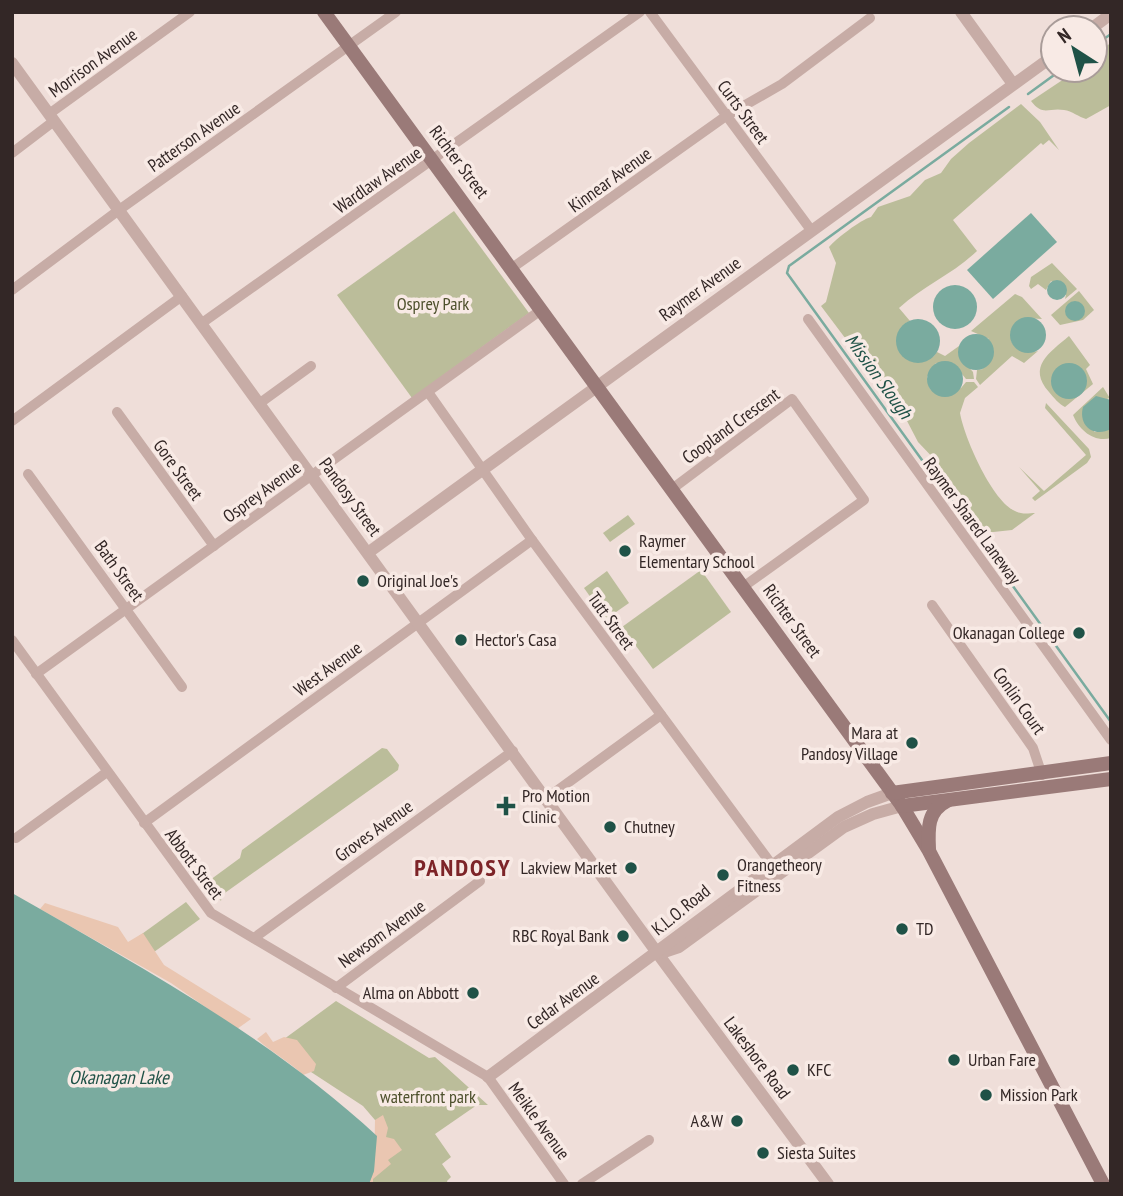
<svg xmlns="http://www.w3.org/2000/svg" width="1123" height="1196" font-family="'PT Sans Narrow',sans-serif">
	<rect width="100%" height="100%" fill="#efded9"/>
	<g fill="#bbbd9a">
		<path d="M1111 43V105L1086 119C1079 117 1072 111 1064 110 1049 107 1043 117 1031 101L1061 81 1070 78 1073 70H1095V53Z"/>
		<path d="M1021 104 1040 122 1059 150 1049 140 1043 145 1041 143 953 220 977 251C953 274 923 286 899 308L910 321 906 323 933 357 937 352 945 356 959 346V356L973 372 974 379H966L953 363H936L927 377 930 389 940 396 961 388 966 382H974L978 387 965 398 960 413C964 437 992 501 1015 511 1022 515 1030 513 1035 513L1012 530 984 533 985 529 955 492 953 484 944 478 938 463 918 442 906 419 821 306 826 302 836 263 829 247C836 239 860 220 871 217L878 207 910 196 925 180 941 173 951 159 969 143Z"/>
		<polygon points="454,211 529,313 412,398 337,295"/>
		<polygon points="1052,263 1077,289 1065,299 1066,295 1051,281 1046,290 1038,284 1031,289 1029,286 1031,277"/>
		<polygon points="1079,291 1094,310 1083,320 1060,325 1051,315"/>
		<path d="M1015 294 1022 297 1042 319 1025 318 1011 340C1016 352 1026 354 1038 351L1024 363 1012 356 980 385 976 379 977 370 983 369 989 339 971 331Z"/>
		<path d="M1069 336 1090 365 1086 369 1093 384 1065 407C1059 404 1054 398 1049 392 1027 367 1049 353 1069 336Z"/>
		<path d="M1103 387 1111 400 1108 398 1094 432 1111 429V438C1094 443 1079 430 1073 415Z"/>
		<polygon points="1046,403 1089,449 1091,457 1087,463 1035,501 1032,498 1040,491 1019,467 1044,491 1086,455 1045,408"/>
		<polygon points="628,515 635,524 610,542 603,533"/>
		<polygon points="701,570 731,612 653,669 622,627"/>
		<polygon points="607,571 629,603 606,619 584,588"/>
		<polygon points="382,748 387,749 399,765 398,770 222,895 221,901 203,879 210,880 240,858 242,850"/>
		<polygon points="186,902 200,919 147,957 135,939"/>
		<polygon points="336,1001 429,1058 435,1057 488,1105 477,1105 435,1134 451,1157 442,1164 451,1177 447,1181 448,1184 369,1184 377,1136 375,1120 363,1106 311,1072 280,1042"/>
	</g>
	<g fill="#eac6b1">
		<polygon points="45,903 118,927 128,942 143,933 164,965 251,1019 237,1029 171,983 40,909"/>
		<path d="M266 1032 273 1042 284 1037 297 1040 316 1064 314 1071 303 1075C289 1061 272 1053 257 1039Z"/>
		<polygon points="383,1115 388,1128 386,1137 394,1139 402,1150 388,1160 391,1164 373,1179 373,1184 369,1184 374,1171 375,1120"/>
	</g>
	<g fill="#7aab9f">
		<polygon points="1031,213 1057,242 993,299 967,270"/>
		<circle cx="1057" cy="290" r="10"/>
		<circle cx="955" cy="307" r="22"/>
		<circle cx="1075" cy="311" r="10"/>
		<circle cx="1028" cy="335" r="18"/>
		<circle cx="918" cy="341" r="22"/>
		<circle cx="976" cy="352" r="18"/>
		<circle cx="945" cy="379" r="18"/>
		<circle cx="1069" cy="381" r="18"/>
		<path d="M1096 396 1111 400V429C1094 438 1078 426 1083 407Z"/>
		<path d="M12 893C136 964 273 1039 377 1136L374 1171 369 1184H12Z"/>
	</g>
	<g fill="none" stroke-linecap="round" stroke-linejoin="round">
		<g stroke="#7aab9f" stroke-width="2.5">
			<polyline points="1095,45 1111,34"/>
			<polyline points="1028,94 1061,70"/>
			<polyline points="1009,107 789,266 787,273 1111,722"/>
		</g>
		<g stroke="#c7aca6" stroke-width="10">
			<polyline points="650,12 811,230"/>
			<polyline points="49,114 190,12"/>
			<polyline points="12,153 54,121"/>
			<polyline points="512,268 726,116 782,84 870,18"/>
			<polyline points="12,290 119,210 396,12"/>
			<polyline points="808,319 1111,740"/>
			<polyline points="202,323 640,12"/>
			<polyline points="428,392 532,540 772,865"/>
			<polyline points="260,403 311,366"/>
			<polyline points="117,412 214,546"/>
			<polyline points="12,421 182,296"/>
			<polyline points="28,474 182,687"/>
			<polyline points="672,489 792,399 864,500 743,587"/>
			<polyline points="932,605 1033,748 1042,775"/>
			<polyline points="12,640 211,913 488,1077 564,1184"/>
			<polyline points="36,674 541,310"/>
			<polyline points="547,798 661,715"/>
			<polyline points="144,823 532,540"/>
			<polyline points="16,838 107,772"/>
			<polyline points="254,938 513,751"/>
			<polyline points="336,988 480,881"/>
			<polyline points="582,1184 649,1140"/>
		</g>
		<g stroke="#c7aca6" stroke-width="12">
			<polyline points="961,12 1013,84"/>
			<polyline points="1092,28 1111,14"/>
			<polyline points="12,63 658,954 828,1184"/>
			<polyline points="369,552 1053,56"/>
			<polyline points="661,953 679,947 844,827 873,814 902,806"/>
			<polyline points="488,1077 838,817 867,802 892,793"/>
		</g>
		<g stroke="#9a7a78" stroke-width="14">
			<polyline points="324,12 902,806 929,851 1103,1184"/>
			<polyline points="892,793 1111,763"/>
			<polyline points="902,806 1111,779"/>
			<path d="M929 849C928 829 927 811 947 801"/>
		</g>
	</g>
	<g fill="#1f5247" stroke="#f8eae5" stroke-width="2.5">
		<circle cx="625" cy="551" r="7"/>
		<circle cx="363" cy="581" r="7"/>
		<circle cx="1079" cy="633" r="7"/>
		<circle cx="461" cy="640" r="7"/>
		<circle cx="912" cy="743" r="7"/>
		<path d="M502.5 795.5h7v7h7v7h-7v7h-7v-7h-7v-7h7z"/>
		<circle cx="610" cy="827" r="7"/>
		<circle cx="631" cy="868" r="7"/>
		<circle cx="723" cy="875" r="7"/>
		<circle cx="902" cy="929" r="7"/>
		<circle cx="623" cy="936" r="7"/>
		<circle cx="473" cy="993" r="7"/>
		<circle cx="954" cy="1060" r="7"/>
		<circle cx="793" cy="1070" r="7"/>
		<circle cx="986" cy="1095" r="7"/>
		<circle cx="737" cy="1121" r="7"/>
		<circle cx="763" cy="1153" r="7"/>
	</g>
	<g text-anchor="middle" stroke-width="7" stroke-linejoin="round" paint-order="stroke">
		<g font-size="18" fill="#332726" stroke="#f8eae5">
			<text transform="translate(93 63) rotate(-36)" y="6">Morrison Avenue</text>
			<text transform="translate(743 112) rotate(54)" y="6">Curts Street</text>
			<text transform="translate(194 137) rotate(-35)" y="6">Patterson Avenue</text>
			<text transform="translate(459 162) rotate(53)" y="6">Richter Street</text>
			<text transform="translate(378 180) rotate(-35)" y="6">Wardlaw Avenue</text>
			<text transform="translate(610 180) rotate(-36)" y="6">Kinnear Avenue</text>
			<text transform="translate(700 289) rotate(-36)" y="6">Raymer Avenue</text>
			<text transform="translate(731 426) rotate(-36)" y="6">Coopland Crescent</text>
			<text transform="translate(178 470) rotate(54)" y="6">Gore Street</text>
			<text transform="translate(262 492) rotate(-36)" y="6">Osprey Avenue</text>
			<text transform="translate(350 497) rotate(54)" y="6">Pandosy Street</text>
			<text transform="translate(972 521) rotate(54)" y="6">Raymer Shared Laneway</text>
			<text transform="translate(119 571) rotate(54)" y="6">Bath Street</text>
			<text transform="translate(611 621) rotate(54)" y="6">Tutt Street</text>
			<text transform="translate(792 621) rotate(54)" y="6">Richter Street</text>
			<text transform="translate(328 669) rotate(-36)" y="6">West Avenue</text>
			<text transform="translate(1019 701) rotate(55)" y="6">Conlin Court</text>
			<text transform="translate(374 831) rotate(-36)" y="6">Groves Avenue</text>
			<text transform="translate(194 864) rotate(53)" y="6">Abbott Street</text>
			<text transform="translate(681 910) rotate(-39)" y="6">K.L.O. Road</text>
			<text transform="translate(382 934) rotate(-36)" y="6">Newsom Avenue</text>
			<text transform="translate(563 1001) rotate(-36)" y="6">Cedar Avenue</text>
			<text transform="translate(757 1058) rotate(53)" y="6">Lakeshore Road</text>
			<text transform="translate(539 1121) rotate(54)" y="6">Meikle Avenue</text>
		</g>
		<g font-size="18" fill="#4d502c" stroke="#f8eae5">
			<text x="433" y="310">Osprey Park</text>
			<text x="428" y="1103">waterfront park</text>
		</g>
		<g font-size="18" fill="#332726" stroke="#f8eae5" text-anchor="start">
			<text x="639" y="547">Raymer<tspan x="639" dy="21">Elementary School</tspan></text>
			<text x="377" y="587">Original Joe's</text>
			<text x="1065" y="639" text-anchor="end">Okanagan College</text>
			<text x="475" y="646">Hector's Casa</text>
			<text x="898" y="739" text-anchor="end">Mara at<tspan x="898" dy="21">Pandosy Village</tspan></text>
			<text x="522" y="802">Pro Motion<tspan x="522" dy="21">Clinic</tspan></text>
			<text x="624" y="833">Chutney</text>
			<text x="737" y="871">Orangetheory<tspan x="737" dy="21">Fitness</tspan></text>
			<text x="617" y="874" text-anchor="end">Lakview Market</text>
			<text x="916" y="935">TD</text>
			<text x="609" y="942" text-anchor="end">RBC Royal Bank</text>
			<text x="459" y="999" text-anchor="end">Alma on Abbott</text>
			<text x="968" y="1066">Urban Fare</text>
			<text x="807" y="1076">KFC</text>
			<text x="1000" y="1101">Mission Park</text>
			<text x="723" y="1127" text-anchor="end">A&amp;W</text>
			<text x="777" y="1159">Siesta Suites</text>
		</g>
		<g font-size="19" font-style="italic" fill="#1f5247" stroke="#f8eae5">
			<text transform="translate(879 376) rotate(54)" y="7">Mission Slough</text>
			<text x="119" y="1084">Okanagan Lake</text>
		</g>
		<g font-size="24" font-weight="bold" letter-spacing="2" fill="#7d2428" stroke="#f8eae5">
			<text x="463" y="876">PANDOSY</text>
		</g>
	</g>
	<rect width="1123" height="1196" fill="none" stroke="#332726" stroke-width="28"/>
	<g transform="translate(1074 49) rotate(324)"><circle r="33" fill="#f8eae5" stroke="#a99c99" stroke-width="2"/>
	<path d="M0-5L12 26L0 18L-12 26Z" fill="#1f5247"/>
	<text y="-10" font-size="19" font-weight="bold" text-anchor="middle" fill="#332726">N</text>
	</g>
</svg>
